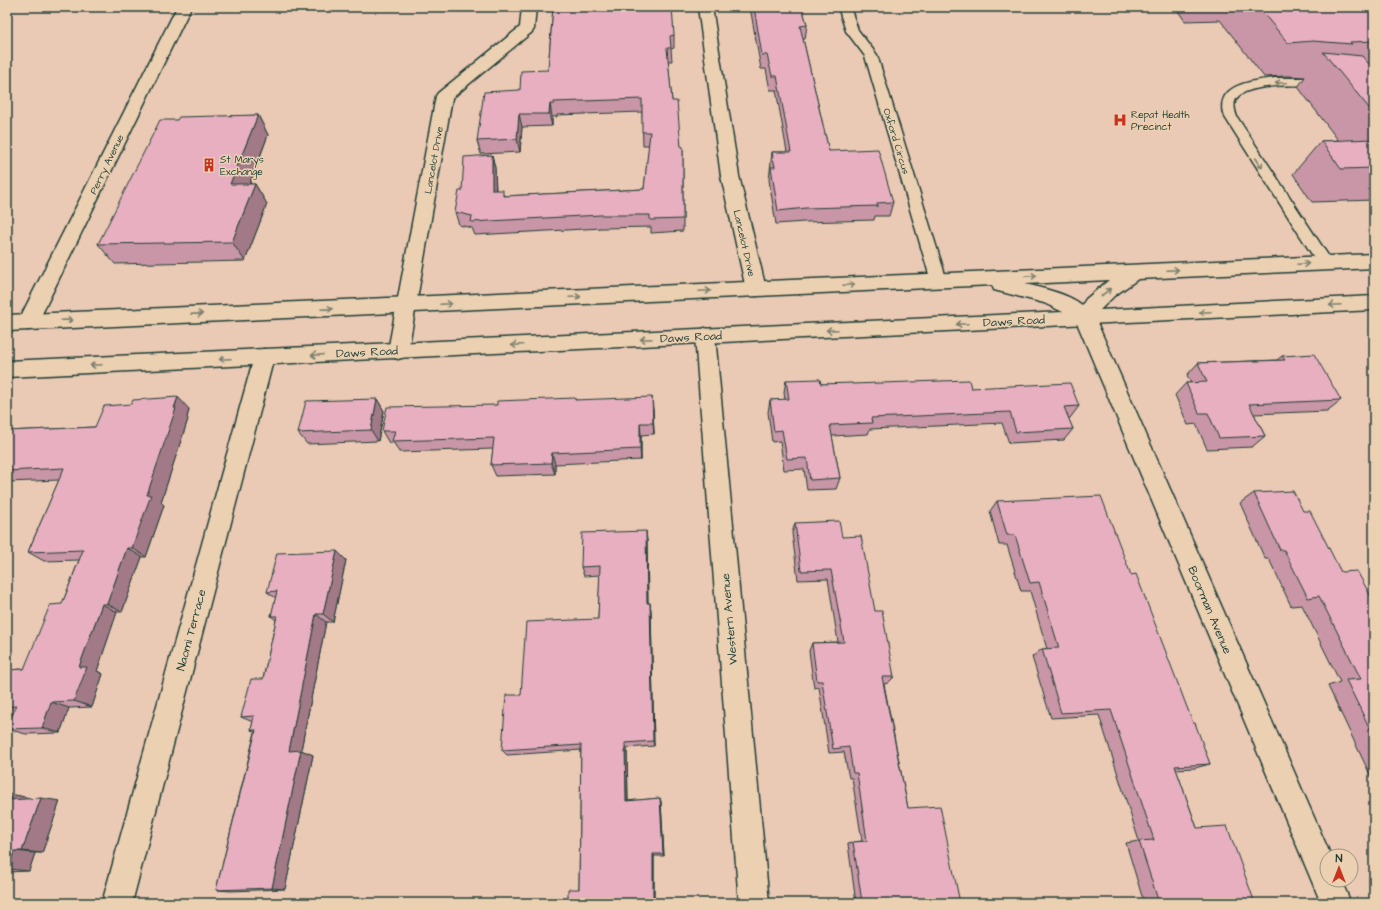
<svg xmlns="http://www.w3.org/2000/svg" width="1381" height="910" font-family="'Architects Daughter',sans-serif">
	<rect width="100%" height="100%" fill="#eac9b5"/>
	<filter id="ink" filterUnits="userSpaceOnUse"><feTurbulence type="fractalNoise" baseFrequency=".025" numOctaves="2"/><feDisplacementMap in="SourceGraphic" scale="8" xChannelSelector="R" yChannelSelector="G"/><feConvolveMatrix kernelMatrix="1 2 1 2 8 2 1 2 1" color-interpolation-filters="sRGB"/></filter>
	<g filter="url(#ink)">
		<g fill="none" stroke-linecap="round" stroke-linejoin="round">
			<g stroke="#1f3d34" stroke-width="3">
				<g id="lane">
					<polygon points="838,7 850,7 858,30 877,55 947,281 944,285 939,287 934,285 931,281 865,56 846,31"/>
					<path d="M1275 78H1304L1330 80 1331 83 1330 86 1325 87C1307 85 1247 82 1236 99 1233 104 1235 112 1237 117L1333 263 1330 267 1325 269 1320 267 1223 114C1216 83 1254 81 1275 78Z"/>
				</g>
			</g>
			<g stroke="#1f3d34" stroke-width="3">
				<g id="street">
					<polygon points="177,7 191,7 38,322 35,327 28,330 21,327 18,322"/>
					<polygon points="522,7 536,7 534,29 532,32 452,98 408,351 405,357 398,359 391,357 388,351 436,96 438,93 520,27"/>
					<polygon points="698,7 712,7 739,176 766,289 763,294 756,296 749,294 746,289 721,176"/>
					<polygon points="1085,310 1092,313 1095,318 1331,856 1327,856 1327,880 1341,880 1351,903 1321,903 1075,318 1078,313"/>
					<polygon points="705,328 712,331 715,336 769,903 739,903 695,336 698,331"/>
					<polygon points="264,349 271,351 274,357 132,903 102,903 254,357 257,351"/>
				</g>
			</g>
			<g stroke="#1f3d34" stroke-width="3">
				<path id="secondary" d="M1374 254V268L1138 279 1114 296 1100 310 1374 296V310L7 377V361L1063 312 1044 303 994 290 992 285 7 331V315ZM1109 280 1086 299 1082 305C1066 293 1045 289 1025 284Z"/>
			</g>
			<use href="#lane" fill="#ebd0b2" fill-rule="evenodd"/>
			<use href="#street" fill="#ebd0b2" fill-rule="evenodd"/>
			<use href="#secondary" fill="#ebd0b2" fill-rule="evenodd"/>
		</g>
		<g fill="#c896a6" stroke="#1f3d34">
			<polygon points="553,7 674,35 674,48 671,49 672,61 668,61 672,101 681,147 683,147 683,231 651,233 651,227 602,228 475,235 472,228 459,225 455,212 462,191 492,155 495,168 496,190 505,196 644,189 649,145 643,145 642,112 557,115 557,117 552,117 552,126 522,127 520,152 481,154 477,141 520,90 548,70"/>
			<polygon points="750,7 802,7 807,25 805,39 803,39 829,151 893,202 889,216 875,216 874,220 804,222 776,224 769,180 772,152 787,152 776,90 770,90 766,69 761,69"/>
			<polygon points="1175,7 1374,7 1374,200 1312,202 1293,174 1321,141 1338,140 1298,87 1305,77 1288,76 1264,77 1220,20 1185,21"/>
			<polygon points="258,115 268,135 250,184 255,184 267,204 245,261 115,264 98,244 177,120"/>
			<polygon points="1282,356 1341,400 1327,411 1254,414 1265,436 1252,447 1207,449 1196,424 1188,425 1175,395 1186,383 1191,383 1187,375 1198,363 1277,360"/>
			<polygon points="786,380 821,384 971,388 1079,406 1070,418 1068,418 1073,429 1064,440 1009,443 1002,423 870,429 868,434 832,436 840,478 836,489 807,490 804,469 784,470 780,441 772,442 768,412 770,400 785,400 784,392"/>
			<polygon points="377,399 384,411 378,441 307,444 298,433"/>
			<polygon points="575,400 653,409 654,434 641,435 641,460 555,464 555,474 496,476 491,465 493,449 399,452 394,443 389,443 382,431 497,405"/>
			<polygon points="189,409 187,418 188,419 161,502 164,505 146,557 142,557 122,612 117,612 97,671 103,674 92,707 69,708 60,733 26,734 7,729 13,713 7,713 7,670 24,669 62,604 79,560 44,561 28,552 59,480 7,482 7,431 95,427"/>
			<polygon points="1254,493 1303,511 1341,572 1374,602 1374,783 1328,686 1340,682 1302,605 1291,606 1269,559 1265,559 1240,503"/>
			<polygon points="997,501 1131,575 1210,764 1195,768 1176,769 1197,828 1255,903 1144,903 1126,843 1139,841 1099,715 1051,718 1032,657 1042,649 1047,649 1030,591 1021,591 1007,545 999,545 990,511"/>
			<polygon points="795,523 842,537 875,611 894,677 888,683 884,684 908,808 960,903 856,903 848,844 853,842 862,841 852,778 849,778 844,752 829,753 819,687 814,688 809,651 812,643 838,642 828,579 798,580 792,533"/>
			<polygon points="647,540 648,603 650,603 651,611 654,746 627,748 628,801 660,798 661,802 664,856 654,856 654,903 568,903 579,889 581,750 507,755 502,750 521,695 598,619 600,575 584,576 581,567"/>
			<polygon points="346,560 333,622 326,622 301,750 313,755 285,889 231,891 216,890 255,732 251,730 253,722 241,717 263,679 276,620 271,616 276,598 267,592"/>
			<polygon points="7,794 30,798 30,799 60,801 42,853 35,853 29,871 7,872"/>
		</g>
		<g fill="#a27a87" stroke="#1f3d34">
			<polygon points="550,104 552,117 552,126 549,114"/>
			<polygon points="519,114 522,127 520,152 517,139"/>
			<polygon points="258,115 268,135 242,204 230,184"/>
			<polygon points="492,155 495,168 496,203 492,190"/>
			<polygon points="255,184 267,204 245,261 232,242"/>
			<polygon points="178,397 189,409 187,418 188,419 161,502 164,505 146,557 132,548 147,495"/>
			<polygon points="652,397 653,409 654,434 653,423"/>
			<polygon points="377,399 384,411 378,441 371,430"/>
			<polygon points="640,423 641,435 641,460 640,449"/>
			<polygon points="552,453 555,464 555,474 551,463"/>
			<polygon points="646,531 647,540 648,611 647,603"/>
			<polygon points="127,548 142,557 122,612 107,604"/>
			<polygon points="337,551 346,560 333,622 323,614"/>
			<polygon points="650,603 651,611 654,746 653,741"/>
			<polygon points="102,604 117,612 97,671 103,674 92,707 74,701 79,667"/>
			<polygon points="316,614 326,622 300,755 289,751"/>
			<polygon points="51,702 69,708 60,733 42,728"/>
			<polygon points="625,743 627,748 628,805 626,801"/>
			<polygon points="301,750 313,755 285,889 272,888"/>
			<polygon points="10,794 30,798 28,803 8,800"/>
			<polygon points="41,798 60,801 42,853 22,851"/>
			<polygon points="660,798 661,802 664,856 663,854"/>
			<polygon points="14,851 35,853 29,871 8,869"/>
			<polygon points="653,854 654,856 654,903 653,903"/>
		</g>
		<g fill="#e8afc1" stroke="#1f3d34">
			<polygon points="553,7 672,7 674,35 670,36 671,48 667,48 672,101 677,101 681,147 683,147 683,219 650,220 650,215 601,215 471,222 472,216 455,212 459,191 462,191 464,157 492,155 492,190 503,190 503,196 644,189 650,132 642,132 642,99 554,102 554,104 550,104 549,114 519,114 517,139 477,141 484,92 520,90 521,71 548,70"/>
			<polygon points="754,7 802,7 807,25 800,26 829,151 878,149 893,202 877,203 878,206 806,208 778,211 771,167 775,167 772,152 791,152 777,76 772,76 767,55 762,55"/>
			<polygon points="1258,7 1374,7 1374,41 1350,42 1352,44 1313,41 1288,43"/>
			<polygon points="1323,52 1362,56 1374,70 1374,114"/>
			<polygon points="258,115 230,184 255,184 232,242 98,244 160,120 177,120 179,117"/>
			<polygon points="1374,139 1374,168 1341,169 1321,141"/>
			<polygon points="1314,354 1341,400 1249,404 1265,436 1219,438 1208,413 1199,413 1186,383 1207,382 1198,363 1285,360 1282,356"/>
			<polygon points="820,379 821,384 852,383 852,384 969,380 971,388 1070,383 1079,406 1064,407 1073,429 1016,432 1010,412 871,418 872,423 830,425 840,478 810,480 807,458 787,459 782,430 774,431 770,400 789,399 786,380"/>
			<polygon points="178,397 174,408 176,408 147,495 151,495 132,548 127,548 107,604 102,604 79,667 87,667 74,701 51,702 42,728 7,729 16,706 7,707 7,670 24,669 50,605 62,604 83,550 28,552 64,468 7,471 7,431 95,427 104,406 131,404 133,400"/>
			<polygon points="652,397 653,423 640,423 640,449 552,453 551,463 491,465 494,438 392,441 395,431 382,431 387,407 497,405 497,401 575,398 575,400"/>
			<polygon points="377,399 371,430 298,433 306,401"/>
			<polygon points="1293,491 1303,511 1310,511 1341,572 1357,571 1374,602 1374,737 1346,680 1361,679 1319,596 1308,598 1284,550 1280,550 1254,493"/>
			<polygon points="1101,496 1131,575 1136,574 1193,723 1195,723 1210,764 1175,766 1197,828 1227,826 1255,903 1159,903 1139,841 1154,840 1111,710 1061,713 1042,649 1059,648 1039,582 1030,583 1015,535 1007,535 997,501"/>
			<polygon points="839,521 842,537 861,536 875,611 882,611 894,677 882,677 908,808 940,806 960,903 871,903 871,902 862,902 853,842 867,841 857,773 853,773 849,747 833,749 822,681 817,681 812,643 844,642 831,570 801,571 795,523"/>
			<polygon points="646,531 647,603 650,603 653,741 625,743 626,801 660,798 663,854 653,854 653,903 568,903 568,889 579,889 581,745 502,750 506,695 521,695 526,622 598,619 600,566 581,567 582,533"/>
			<polygon points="337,551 323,614 316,614 289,751 301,750 272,888 216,890 256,730 251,730 254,716 241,717 251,679 263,679 277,616 271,616 277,591 267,592 277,553"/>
			<polygon points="7,794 10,794 8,800 41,798 22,851 14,851 8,869 7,869"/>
		</g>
		<defs><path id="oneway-shaft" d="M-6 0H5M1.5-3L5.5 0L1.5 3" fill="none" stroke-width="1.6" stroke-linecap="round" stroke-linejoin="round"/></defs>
		<g stroke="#7b7f6d">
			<use href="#oneway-shaft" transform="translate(1281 83) rotate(177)"/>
			<use href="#oneway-shaft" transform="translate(1259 163) rotate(57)"/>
			<use href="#oneway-shaft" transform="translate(1303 264) rotate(-3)"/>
			<use href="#oneway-shaft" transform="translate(1173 270) rotate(-3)"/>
			<use href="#oneway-shaft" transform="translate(1031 276) rotate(-3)"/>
			<use href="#oneway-shaft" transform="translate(849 285) rotate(-3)"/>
			<use href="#oneway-shaft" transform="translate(705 291) rotate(-3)"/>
			<use href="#oneway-shaft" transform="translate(1106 292) rotate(-39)"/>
			<use href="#oneway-shaft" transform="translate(575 297) rotate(-3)"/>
			<use href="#oneway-shaft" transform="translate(446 304) rotate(-3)"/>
			<use href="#oneway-shaft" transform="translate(1335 305) rotate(177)"/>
			<use href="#oneway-shaft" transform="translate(327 309) rotate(-2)"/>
			<use href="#oneway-shaft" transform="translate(1205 312) rotate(177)"/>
			<use href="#oneway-shaft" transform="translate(197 314) rotate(-2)"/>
			<use href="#oneway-shaft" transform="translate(67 320) rotate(-2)"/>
			<use href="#oneway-shaft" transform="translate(962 324) rotate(177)"/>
			<use href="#oneway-shaft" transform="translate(832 330) rotate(177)"/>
			<use href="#oneway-shaft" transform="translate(646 339) rotate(177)"/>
			<use href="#oneway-shaft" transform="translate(517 345) rotate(177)"/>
			<use href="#oneway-shaft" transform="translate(317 355) rotate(177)"/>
			<use href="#oneway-shaft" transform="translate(225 359) rotate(177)"/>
			<use href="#oneway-shaft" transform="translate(96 365) rotate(177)"/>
		</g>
	</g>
	<defs>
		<g id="hospital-bare" transform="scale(1.08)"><path d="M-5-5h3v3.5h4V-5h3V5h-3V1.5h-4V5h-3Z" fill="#c8321e" stroke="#ebd0b2" stroke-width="2.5" paint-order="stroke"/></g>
		<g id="building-bare" transform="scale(1.08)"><path d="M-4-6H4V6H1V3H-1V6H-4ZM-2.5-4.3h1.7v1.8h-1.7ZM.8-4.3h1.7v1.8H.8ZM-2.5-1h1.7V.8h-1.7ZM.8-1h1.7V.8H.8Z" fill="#c8321e" stroke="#ebd0b2" stroke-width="2.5" paint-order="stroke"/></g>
	</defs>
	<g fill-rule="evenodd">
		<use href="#hospital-bare" x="1120" y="120"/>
		<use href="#building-bare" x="209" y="165"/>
	</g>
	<g text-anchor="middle" stroke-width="3" stroke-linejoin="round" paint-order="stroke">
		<g font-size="10" fill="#1f3d34" stroke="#ebd0b2" text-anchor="start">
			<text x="1131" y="118">Repat Health<tspan x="1131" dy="12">Precinct</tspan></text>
			<text x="220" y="163">St Marys<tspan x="220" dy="12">Exchange</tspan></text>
		</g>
		<g font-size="10" fill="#1f3d34" stroke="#ebd0b2">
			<text transform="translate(897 141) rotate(73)" y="4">Oxford Circus</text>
			<text transform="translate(433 160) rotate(-80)" y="4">Lancelot Drive</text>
			<text transform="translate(106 164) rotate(-64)" y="4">Perry Avenue</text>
			<text transform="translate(745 243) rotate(77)" y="4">Lancelot Drive</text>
		</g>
		<g font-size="12" fill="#1f3d34" stroke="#ebd0b2">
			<text transform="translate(1014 321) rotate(-3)" y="4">Daws Road</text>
			<text transform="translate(691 337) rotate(-3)" y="4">Daws Road</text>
			<text transform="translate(367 352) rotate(-3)" y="4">Daws Road</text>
			<text transform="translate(1210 610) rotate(67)" y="4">Boorman Avenue</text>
			<text transform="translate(729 619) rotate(-95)" y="4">Western Avenue</text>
			<text transform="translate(191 630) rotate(-75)" y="4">Naomi Terrace</text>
		</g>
	</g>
	<rect width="1381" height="910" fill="none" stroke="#ebd0b2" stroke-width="24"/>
	<rect x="12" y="12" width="1357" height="886" fill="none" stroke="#1f3d34" stroke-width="1.5" filter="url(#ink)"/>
	<g transform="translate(1339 868)"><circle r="19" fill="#ebd0b2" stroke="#999580"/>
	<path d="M0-3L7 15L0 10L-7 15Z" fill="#c8321e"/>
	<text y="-6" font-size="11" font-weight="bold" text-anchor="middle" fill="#1f3d34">N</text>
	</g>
</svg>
